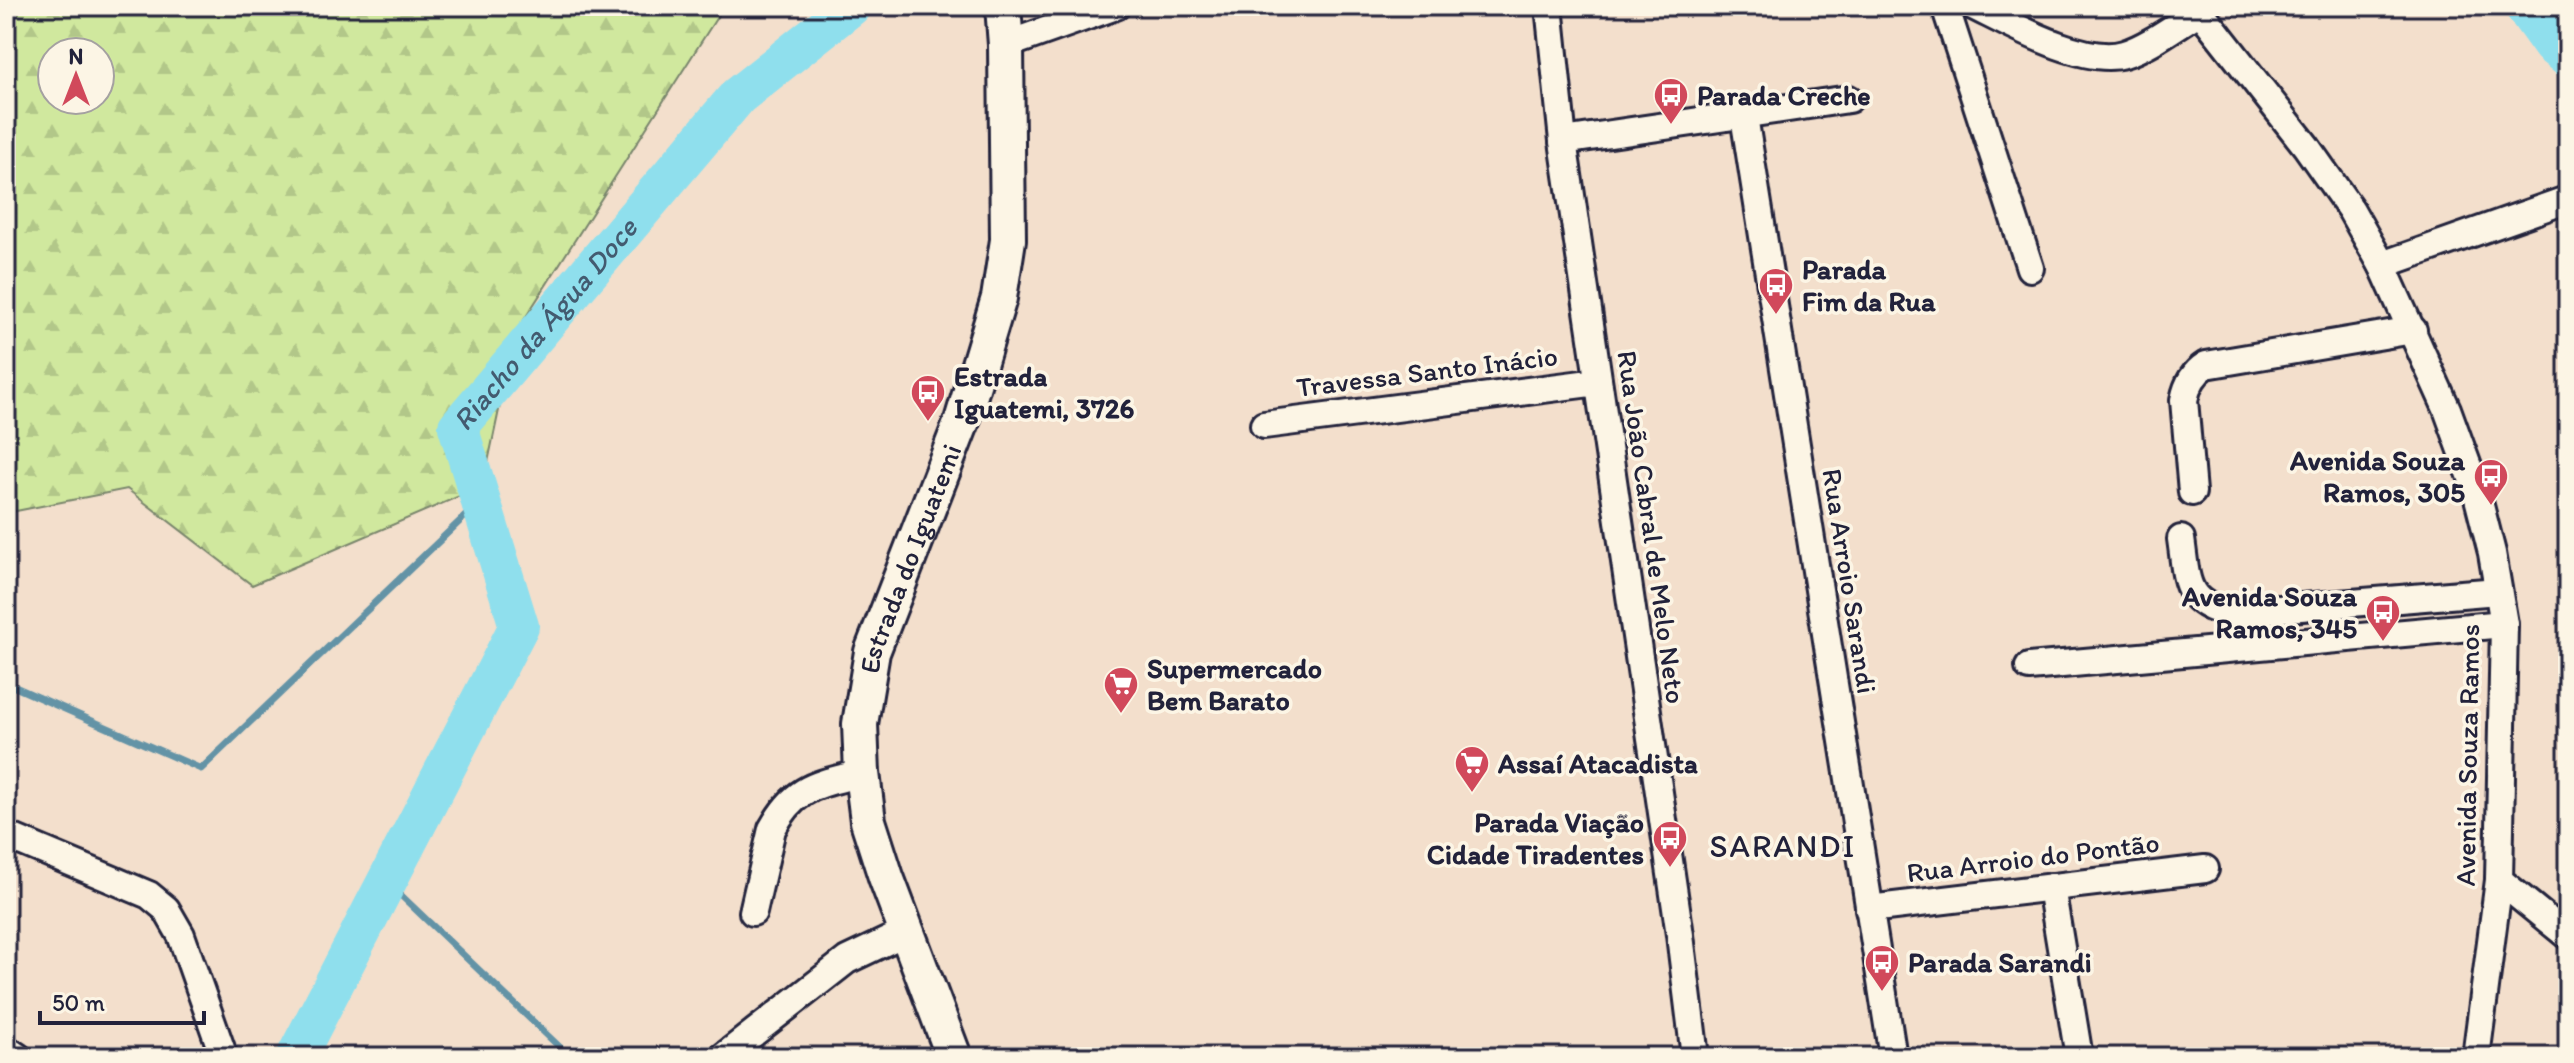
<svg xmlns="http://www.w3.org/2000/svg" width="2574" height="1063" font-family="Itim,sans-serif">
	<defs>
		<pattern id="green-dots" width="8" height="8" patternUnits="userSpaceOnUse" patternTransform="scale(2)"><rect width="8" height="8" fill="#d0e89e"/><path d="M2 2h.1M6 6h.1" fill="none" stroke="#b2c789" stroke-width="1.8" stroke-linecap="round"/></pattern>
		<pattern id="forest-firs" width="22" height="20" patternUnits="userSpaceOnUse" patternTransform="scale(2)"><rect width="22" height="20" fill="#d0e89e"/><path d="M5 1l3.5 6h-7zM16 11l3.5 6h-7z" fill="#b2c789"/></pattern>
	</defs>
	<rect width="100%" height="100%" fill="#f3dfcc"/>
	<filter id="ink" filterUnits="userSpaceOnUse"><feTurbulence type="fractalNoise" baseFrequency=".0125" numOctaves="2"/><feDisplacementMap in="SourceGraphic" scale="16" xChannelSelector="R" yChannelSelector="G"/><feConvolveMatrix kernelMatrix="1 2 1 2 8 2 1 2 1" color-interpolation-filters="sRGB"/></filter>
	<g filter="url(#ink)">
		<polygon fill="url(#green-dots)" stroke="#79856c" stroke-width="2" points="2543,6 2568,6 2568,39"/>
		<path fill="url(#forest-firs)" stroke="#79856c" stroke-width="2" fill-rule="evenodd" d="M6 6H724L515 334 483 486 252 585 127 489 6 513ZM52 52H100V100H52Z"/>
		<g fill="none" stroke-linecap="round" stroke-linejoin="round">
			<g stroke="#6393a6" stroke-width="7">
				<polyline points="6,683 201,769 481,501"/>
				<polyline points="387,882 570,1057"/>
			</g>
			<g stroke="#8fdfed" stroke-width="40">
				<polyline points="2524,6 2552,45 2568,58"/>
				<path id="s1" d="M296 1057 519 626 458 427 738 96 851 6"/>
			</g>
			<g stroke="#22223b" stroke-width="32">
				<g id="minor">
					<polyline points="1549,6 1563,141 1680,935 1695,1057"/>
					<polyline points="1945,6 2030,268"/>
					<path d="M1973 6C2010 24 2084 66 2124 54 2148 47 2178 24 2200 11"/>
					<polyline points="2196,6 2306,146 2351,210 2382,265 2447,409 2475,486 2492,553 2504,624 2499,880 2476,1057"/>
					<polyline points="1006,45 1116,6"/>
					<polyline points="1744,116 1893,1057"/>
					<polyline points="1563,141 1849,99"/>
					<polyline points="2382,265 2566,200"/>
					<polyline points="1264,425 1598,382"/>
					<path d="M2192 492 2184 400C2187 385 2193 373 2206 365L2413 330"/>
					<path d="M2181 539C2187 579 2183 603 2229 613L2498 591"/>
					<polyline points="2029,667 2504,624"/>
					<polyline points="6,835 149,895 166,909 181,935 224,1057"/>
					<polyline points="2499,880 2568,936"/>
					<polyline points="2051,887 2079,1057"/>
					<polyline points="1869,909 2205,869"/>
					<path d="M753 912 772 829C796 785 817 785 862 773"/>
					<polyline points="6,1049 18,1057"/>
					<polyline points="723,1057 847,960 906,932"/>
				</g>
			</g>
			<g stroke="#22223b" stroke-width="40">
				<g id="major">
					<path id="s2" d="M954 1057 886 877 868 821 862 773 860 724 872 652 962 421 999 298 1008 240 1006 45 1003 6"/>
				</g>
			</g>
			<use href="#minor" stroke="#fcf5e5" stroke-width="26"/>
			<use href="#major" stroke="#fcf5e5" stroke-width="34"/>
		</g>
	</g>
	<defs>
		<g id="bus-pin" transform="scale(1.8)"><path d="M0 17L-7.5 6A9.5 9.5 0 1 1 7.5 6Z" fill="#d1495b" stroke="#fcf5e5"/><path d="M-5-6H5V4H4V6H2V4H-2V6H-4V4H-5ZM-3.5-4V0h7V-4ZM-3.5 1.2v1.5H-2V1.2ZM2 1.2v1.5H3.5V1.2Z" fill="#fff"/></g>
		<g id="supermarket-pin" transform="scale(1.8)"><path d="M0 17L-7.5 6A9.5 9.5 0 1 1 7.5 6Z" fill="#d1495b" stroke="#fcf5e5"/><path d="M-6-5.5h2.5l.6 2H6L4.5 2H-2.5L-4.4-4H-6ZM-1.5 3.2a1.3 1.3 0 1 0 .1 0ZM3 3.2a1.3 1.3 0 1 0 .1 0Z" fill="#fff"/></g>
	</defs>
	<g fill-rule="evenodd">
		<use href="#bus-pin" x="1671" y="95"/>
		<use href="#bus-pin" x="1776" y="285"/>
		<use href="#bus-pin" x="928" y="392"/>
		<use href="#bus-pin" x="2491" y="476"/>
		<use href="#bus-pin" x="2383" y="612"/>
		<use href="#supermarket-pin" x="1121" y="684"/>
		<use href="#supermarket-pin" x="1472" y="763"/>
		<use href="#bus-pin" x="1670" y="838"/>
		<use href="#bus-pin" x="1882" y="962"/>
	</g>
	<g text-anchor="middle" stroke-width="7" stroke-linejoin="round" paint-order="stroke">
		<g font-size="28" font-weight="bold" fill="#22223b" stroke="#fcf5e5" text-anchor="start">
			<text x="1697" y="105">Parada Creche</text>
			<text x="1802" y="279">Parada<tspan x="1802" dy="32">Fim da Rua</tspan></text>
			<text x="954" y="386">Estrada<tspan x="954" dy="32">Iguatemi, 3726</tspan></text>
			<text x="2465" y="470" text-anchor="end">Avenida Souza<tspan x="2465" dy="32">Ramos, 305</tspan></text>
			<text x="2357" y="606" text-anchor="end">Avenida Souza<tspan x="2357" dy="32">Ramos, 345</tspan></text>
			<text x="1147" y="678">Supermercado<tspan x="1147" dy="32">Bem Barato</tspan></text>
			<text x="1498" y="773">Assaí Atacadista</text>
			<text x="1644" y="832" text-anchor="end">Parada Viação<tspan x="1644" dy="32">Cidade Tiradentes</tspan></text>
			<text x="1908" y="972">Parada Sarandi</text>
		</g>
		<g font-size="28" fill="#22223b" stroke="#fcf5e5">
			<text transform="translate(1427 371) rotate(-7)" y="10">Travessa Santo Inácio</text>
			<text transform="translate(1652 527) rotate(82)" y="10">Rua João Cabral de Melo Neto</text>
			<text dy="10" stroke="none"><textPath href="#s2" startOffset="522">Estrada do Iguatemi</textPath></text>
			<text transform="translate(1850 581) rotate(81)" y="10">Rua Arroio Sarandi</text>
			<text transform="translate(2467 755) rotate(-89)" y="10">Avenida Souza Ramos</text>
			<text transform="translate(2033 857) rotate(-7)" y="10">Rua Arroio do Pontão</text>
		</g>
		<g font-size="30" font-style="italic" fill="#435b70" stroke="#fcf5e5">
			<text dy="10" stroke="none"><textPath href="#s1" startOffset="828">Riacho da Água Doce</textPath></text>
		</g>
		<g font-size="32" letter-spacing="2" fill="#22223b" stroke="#fcf5e5">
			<text x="1783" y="857">SARANDI</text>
		</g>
	</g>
	<rect width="2574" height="1063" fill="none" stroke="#fcf5e5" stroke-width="32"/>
	<rect x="16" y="16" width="2542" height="1031" fill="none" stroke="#22223b" stroke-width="3" filter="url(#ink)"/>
	<g transform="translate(76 76)"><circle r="38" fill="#fcf5e5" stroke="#a5a1a1" stroke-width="2"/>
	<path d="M0-6L14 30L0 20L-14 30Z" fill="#d1495b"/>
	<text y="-12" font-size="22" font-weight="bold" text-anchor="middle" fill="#22223b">N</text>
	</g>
	<path d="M40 1011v12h164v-12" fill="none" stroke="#22223b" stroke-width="4"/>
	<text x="52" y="1011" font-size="24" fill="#22223b" stroke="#fcf5e5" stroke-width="6" paint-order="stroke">50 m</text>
</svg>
